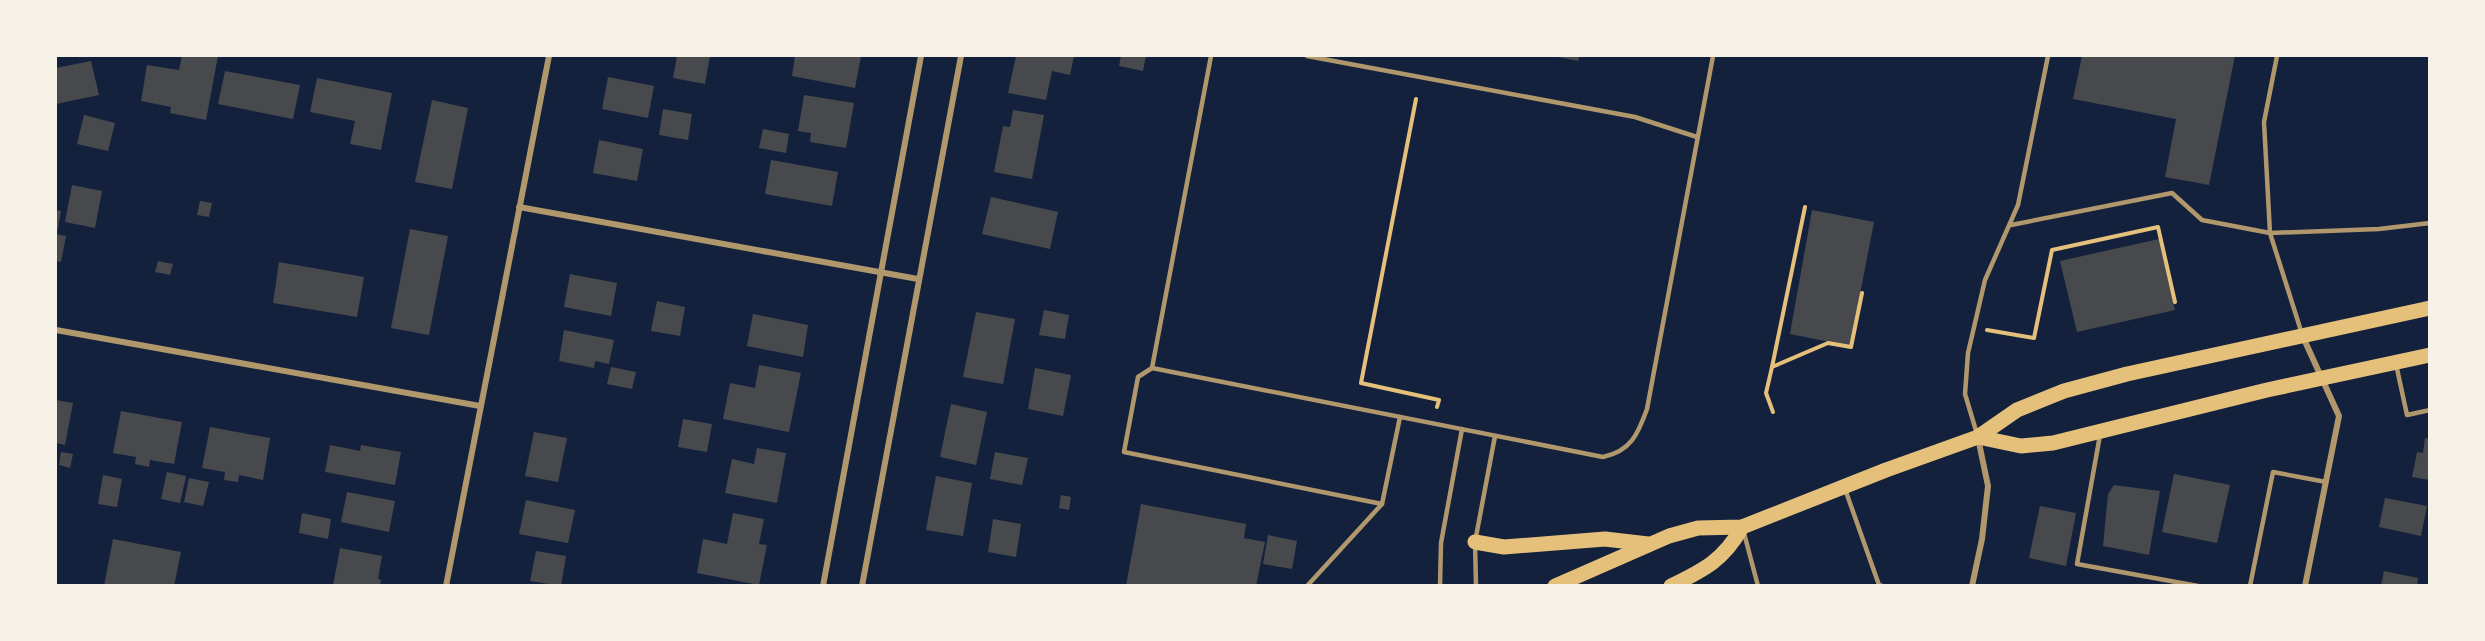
<svg xmlns="http://www.w3.org/2000/svg" width="2485" height="641" font-family="Commissioner,sans-serif">
	<rect width="100%" height="100%" fill="#14213d"/>
	<g fill="#48494c">
		<polygon points="182,56 218,56 206,120 170,113 171,107 141,101 147,65 179,70"/>
		<polygon points="677,56 710,56 705,84 673,78"/>
		<polygon points="795,56 861,56 855,88 792,76"/>
		<polygon points="1016,56 1074,56 1070,75 1052,71 1046,100 1008,93"/>
		<polygon points="1121,56 1146,56 1143,71 1119,66"/>
		<polygon points="1553,56 1580,56 1578,61"/>
		<polygon points="2082,56 2235,56 2209,185 2165,177 2176,119 2073,99"/>
		<polygon points="91,61 99,95 56,104 56,68"/>
		<polygon points="225,71 300,85 293,119 218,104"/>
		<polygon points="608,77 654,86 648,118 602,109"/>
		<polygon points="317,78 392,93 381,150 350,144 355,121 310,112"/>
		<polygon points="804,95 854,103 846,148 810,142 811,133 798,131"/>
		<polygon points="432,100 468,108 452,189 415,182"/>
		<polygon points="663,109 692,114 688,140 659,135"/>
		<polygon points="1013,110 1044,115 1032,179 994,172 1003,126 1010,127"/>
		<polygon points="84,115 115,123 108,151 77,144"/>
		<polygon points="763,129 789,134 786,153 759,148"/>
		<polygon points="599,140 643,149 637,181 593,173"/>
		<polygon points="771,160 838,172 832,206 765,194"/>
		<polygon points="72,185 102,191 95,228 65,222"/>
		<polygon points="991,197 1058,212 1050,249 982,234"/>
		<polygon points="200,201 212,203 209,217 197,215"/>
		<polygon points="56,210 61,211 57,233 56,233"/>
		<polygon points="1812,210 1874,222 1850,346 1790,334"/>
		<polygon points="410,229 448,236 429,335 391,328"/>
		<polygon points="56,234 66,236 61,262 56,261"/>
		<polygon points="2159,239 2175,310 2077,332 2060,261"/>
		<polygon points="158,261 173,264 170,275 155,272"/>
		<polygon points="279,262 364,277 357,317 273,303"/>
		<polygon points="570,274 617,283 611,316 564,307"/>
		<polygon points="657,301 685,307 680,336 651,331"/>
		<polygon points="1044,310 1069,315 1065,339 1039,335"/>
		<polygon points="976,312 1015,319 1003,384 963,377"/>
		<polygon points="753,314 808,325 803,357 747,346"/>
		<polygon points="564,330 614,340 609,364 595,361 594,368 559,361"/>
		<polygon points="759,365 801,373 789,432 723,419 730,383 755,388"/>
		<polygon points="611,367 636,372 632,389 607,384"/>
		<polygon points="1035,368 1071,375 1063,416 1028,409"/>
		<polygon points="56,400 73,403 65,445 56,443"/>
		<polygon points="951,404 987,412 976,465 940,457"/>
		<polygon points="121,411 182,422 174,464 150,460 149,467 135,464 136,457 113,453"/>
		<polygon points="683,419 712,424 707,452 678,447"/>
		<polygon points="210,427 270,438 263,480 239,475 238,482 224,480 225,472 202,468"/>
		<polygon points="534,432 567,438 558,482 525,476"/>
		<polygon points="2425,438 2430,439 2430,480 2412,477 2417,452 2423,453"/>
		<polygon points="330,445 360,451 361,445 401,452 395,485 325,472"/>
		<polygon points="757,448 786,453 777,503 725,493 732,459 754,464"/>
		<polygon points="61,452 73,454 70,468 59,465"/>
		<polygon points="995,452 1028,458 1022,485 990,479"/>
		<polygon points="167,472 186,476 180,503 161,499"/>
		<polygon points="2174,474 2230,485 2217,543 2162,532"/>
		<polygon points="103,475 122,479 117,507 98,504"/>
		<polygon points="936,476 972,483 963,536 926,530"/>
		<polygon points="189,478 209,482 203,506 184,502"/>
		<polygon points="2114,485 2160,491 2149,555 2103,546 2108,494"/>
		<polygon points="347,492 395,501 389,532 341,522"/>
		<polygon points="1061,495 1071,497 1069,510 1059,508"/>
		<polygon points="2385,498 2427,506 2421,536 2379,527"/>
		<polygon points="526,500 575,510 568,543 519,534"/>
		<polygon points="1141,504 1246,524 1244,538 1265,542 1256,586 1126,586"/>
		<polygon points="2040,506 2076,513 2066,566 2029,558"/>
		<polygon points="302,513 331,519 328,539 299,533"/>
		<polygon points="733,513 764,519 759,544 767,545 759,585 697,573 703,539 727,544"/>
		<polygon points="993,519 1021,524 1016,557 988,552"/>
		<polygon points="1268,535 1297,541 1292,569 1263,564"/>
		<polygon points="113,539 181,552 174,586 104,586"/>
		<polygon points="340,548 382,556 378,579 381,580 380,586 333,586"/>
		<polygon points="536,551 566,556 561,586 530,581"/>
		<polygon points="2384,571 2418,578 2417,586 2381,586"/>
	</g>
	<g fill="none" stroke-linecap="round" stroke-linejoin="round">
		<g stroke="#e5c07b" stroke-width="4">
			<polyline points="1416,99 1361,383 1439,400 1437,407"/>
			<polyline points="1805,207 1772,367 1828,343 1851,347 1862,293"/>
			<polyline points="1987,330 2034,338 2052,250 2158,227 2175,302"/>
			<polyline points="1772,367 1766,393 1773,412"/>
		</g>
		<g stroke="#b1986c" stroke-width="4.5">
			<polyline points="1307,56 1635,117 1697,137"/>
			<polyline points="2277,56 2264,122 2270,233 2302,334"/>
			<polyline points="2011,225 2172,193 2202,220 2270,233 2379,229 2430,223"/>
			<polyline points="2396,364 2407,415 2430,410"/>
			<polyline points="1152,368 1211,56"/>
			<polyline points="1977,434 1965,394 1968,353 1985,280 2018,205 2048,56"/>
			<polyline points="2100,435 2077,564 2198,586"/>
			<polyline points="1845,489 1879,585 1882,586"/>
			<path d="M1382 504 1124 452 1138 377 1152 368 1603 457C1631 451 1638 434 1647 409L1713 56"/>
			<polyline points="1744,533 1758,586"/>
			<polyline points="1307,586 1382,504 1400,417"/>
			<polyline points="1440,586 1441,543 1462,429"/>
			<polyline points="1476,586 1475,542 1495,436"/>
			<polyline points="2250,586 2273,472 2326,482"/>
		</g>
		<g stroke="#b1986c" stroke-width="6">
			<polyline points="519,207 918,279"/>
			<polyline points="56,330 480,406"/>
			<polyline points="2303,337 2339,416 2305,586"/>
			<polyline points="446,586 549,56"/>
			<polyline points="823,586 921,56"/>
			<polyline points="862,586 961,56"/>
			<polyline points="1972,586 1982,539 1988,486 1978,438"/>
		</g>
		<g stroke="#e5c07b" stroke-width="15">
			<polyline points="1978,437 2021,446 2053,443 2267,390 2430,355"/>
			<polyline points="1475,542 1504,547 1605,539 1648,544"/>
			<polyline points="1555,586 1669,536 1698,528 1742,527 1886,470 1978,437 2017,410 2064,391 2127,374 2430,308"/>
			<path d="M1671 586C1704 570 1724 560 1742 527"/>
		</g>
	</g>
	<rect width="2485" height="641" fill="none" stroke="#f6f1e7" stroke-width="114"/>
</svg>
